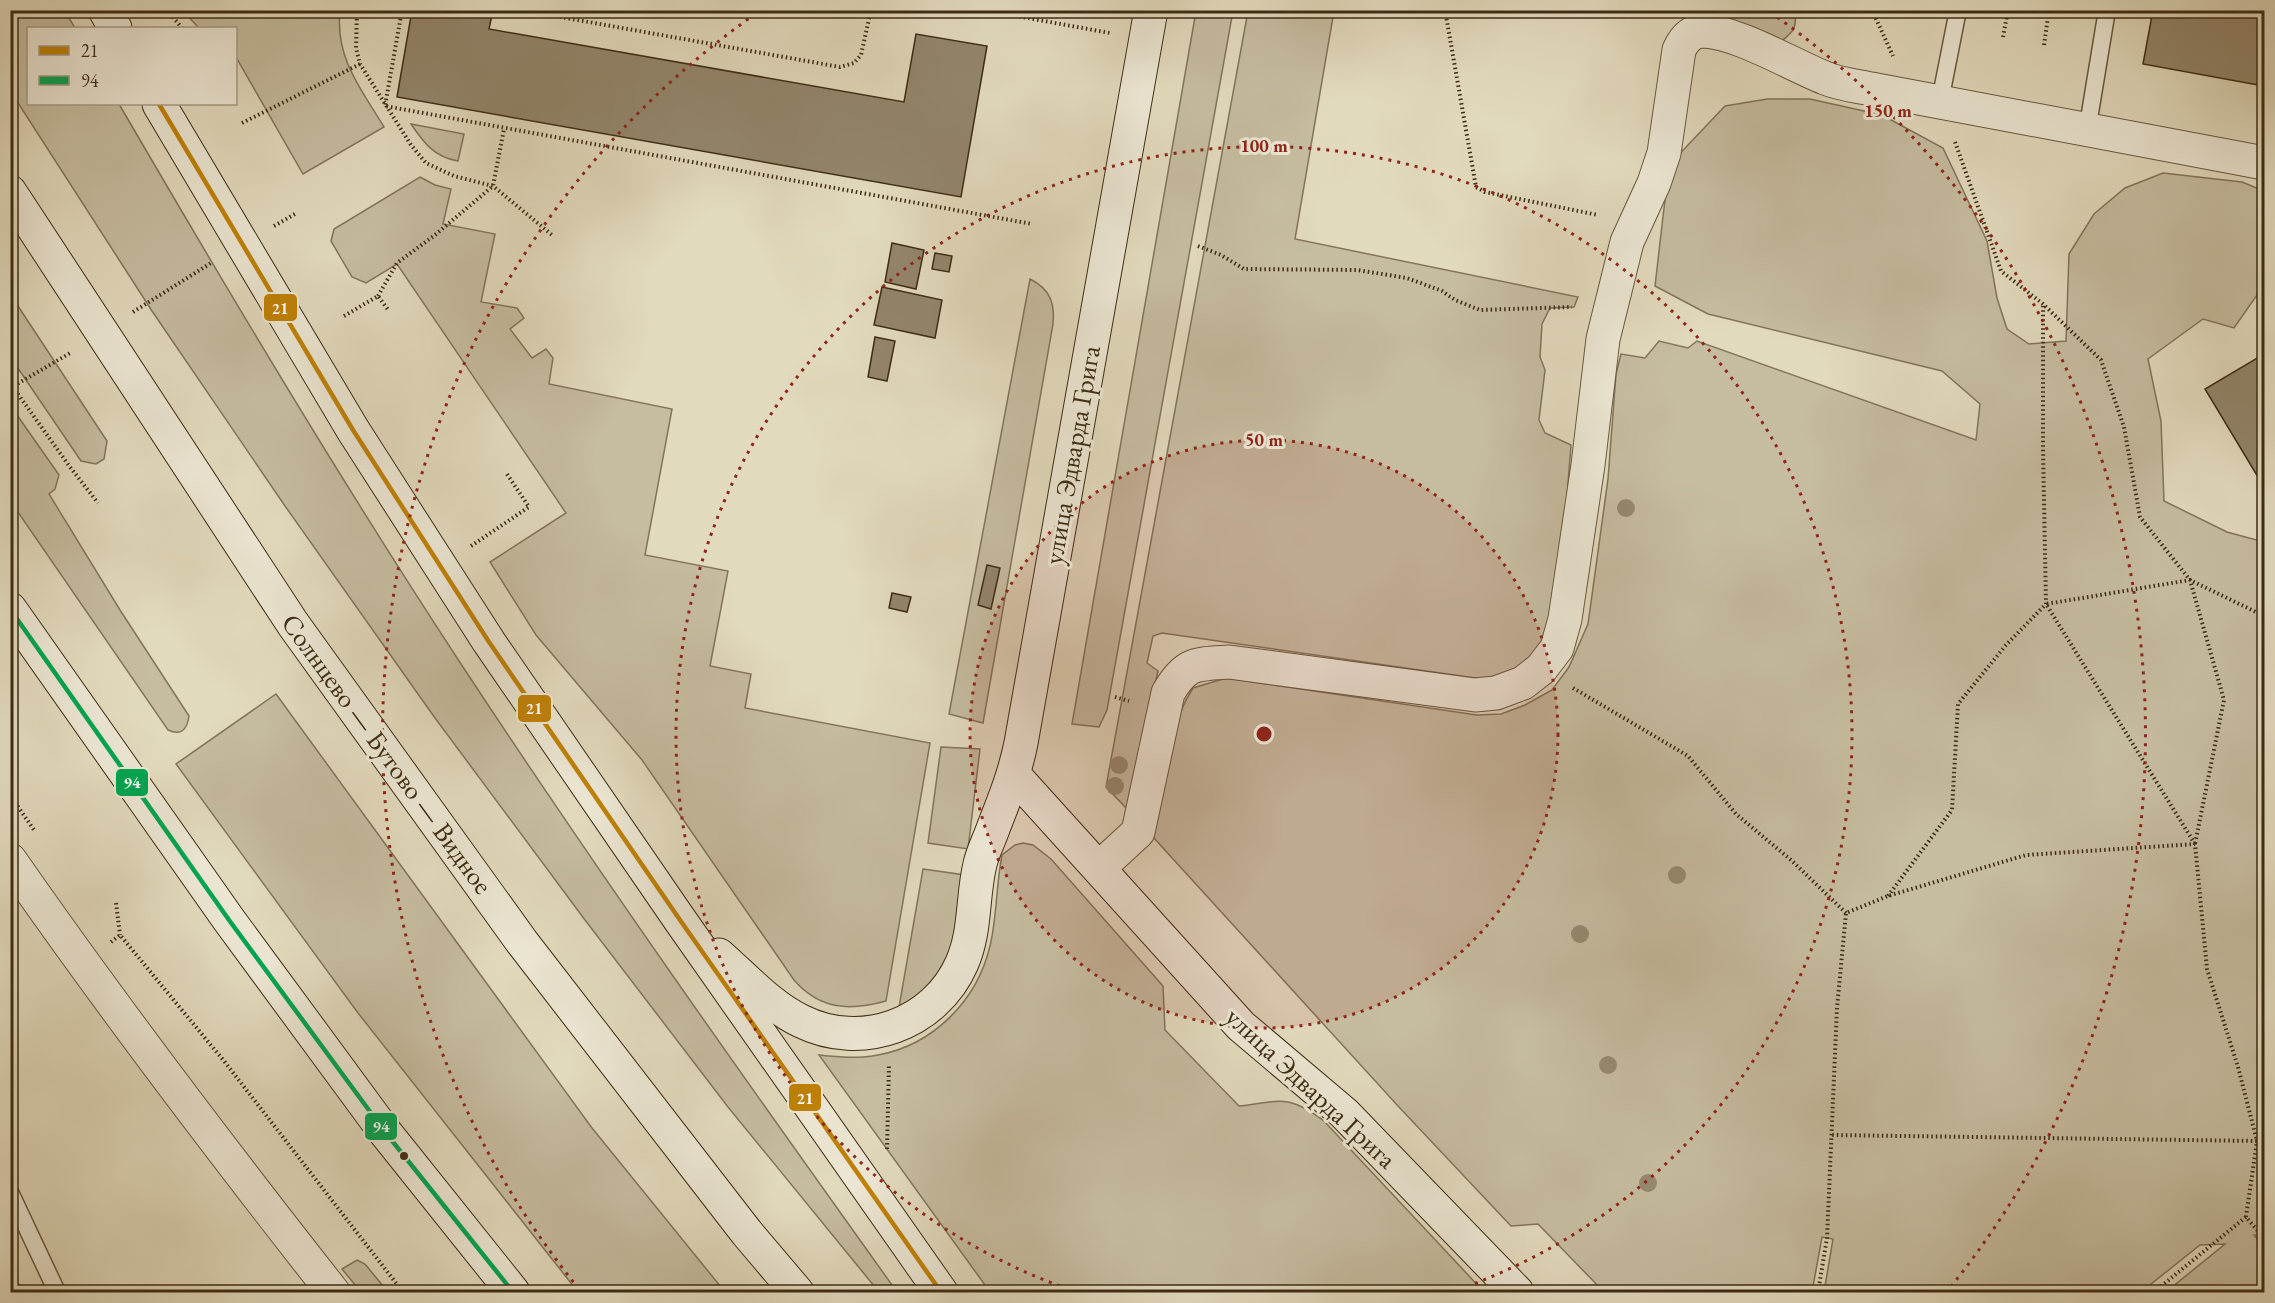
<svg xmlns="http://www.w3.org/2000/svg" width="2275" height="1303" font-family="'EB Garamond',serif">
	<rect width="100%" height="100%" fill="#e2dabd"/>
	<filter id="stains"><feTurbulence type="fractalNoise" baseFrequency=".00333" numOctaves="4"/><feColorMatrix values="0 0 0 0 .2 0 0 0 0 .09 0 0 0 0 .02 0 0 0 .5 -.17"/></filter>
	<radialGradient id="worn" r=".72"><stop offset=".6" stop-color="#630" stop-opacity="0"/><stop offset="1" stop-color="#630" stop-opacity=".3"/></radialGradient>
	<g fill="#c6bca0" stroke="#82745a" stroke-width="1.5">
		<path d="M11 10 65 11 75 28H28V104H119C229 293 341 481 461 664 601 877 749 1085 897 1292H879L728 1107 585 920 435 718 285 506 152 311 11 92Z"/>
		<path d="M183 11H340C335 58 361 89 384 127L303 174 236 57V28H199Z"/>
		<polygon points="1196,11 1233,11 1107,710 1099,727 1072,724"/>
		<polygon points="1248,11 1334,11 1295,239 1578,297 1574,307 1550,308 1542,324 1540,357 1545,370 1539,420 1545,433 1571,445 1565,521 1549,624 1542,641 1524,665 1494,678 1475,678 1162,633 1153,636 1147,663 1158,671 1127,809 1106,787"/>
		<path d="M1731 11H1795C1797 30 1793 32 1778 44L1730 38Z"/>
		<path d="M1767 99H1810L1882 115 1943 148 1987 241 1997 298 2007 329 2029 344 2066 341 2069 254 2094 214 2125 188 2163 173 2242 182 2264 191V285L2234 328 2203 319 2148 359 2161 421 2164 501 2227 532 2264 542V1234L2254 1235 2264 1247V1292H2166L2225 1244 2200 1245 2141 1292H1824L1833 1239 1822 1237 1812 1292H1604L1538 1224 1511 1226 1398 1106 1153 837C1162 789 1166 729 1193 688L1226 678 1477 715 1501 714 1525 705 1552 690 1569 667 1588 624 1608 479 1616 374 1621 354 1645 358 1659 341 1688 348 1697 341 1976 440 1980 404 1942 371 1708 314 1655 286 1669 165 1725 106Z"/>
		<path d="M411 124 464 134 458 161C434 157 424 143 411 124Z"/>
		<path d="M420 177 435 185 451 189 443 224 495 234 481 302 517 308 524 318 510 329 532 358 546 349 553 358 549 384 672 409 645 555 728 571 710 666 751 674 745 708 930 743 886 1001C850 1011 820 1010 794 980L642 760 536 635 490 562 566 513 397 264 366 283 352 277 331 241 334 229Z"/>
		<path d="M1030 279C1050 289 1055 303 1053 324L983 723 949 714Z"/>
		<polygon points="10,294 107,441 104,459 96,464 81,461 11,358"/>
		<path d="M10 405 59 475 55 489 49 494 120 610 189 716C187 730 181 736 168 730L11 502Z"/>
		<polygon points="276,694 592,1128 725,1292 578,1292 358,1013 176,764"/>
		<polygon points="941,747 980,749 968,849 928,843"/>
		<path d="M1023 843 1033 845 1051 859 1163 986 1165 1030 1239 1106C1281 1101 1288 1094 1324 1121L1484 1292H990L819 1055C839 1057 859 1059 878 1055 933 1045 977 1001 990 946 997 917 996 885 1002 855L1015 845Z"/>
		<polygon points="923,869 965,875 950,956 929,987 898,1013"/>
		<polygon points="357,1260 365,1264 388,1292 361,1292 342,1269"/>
	</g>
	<g fill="#93866c" stroke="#3d2c14" stroke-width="1.5">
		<polygon points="412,10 493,10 489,29 904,102 916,34 987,46 961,197 397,97"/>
		<polygon points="2153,10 2264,10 2264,86 2143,64"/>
		<polygon points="892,243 924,250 916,289 885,282"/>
		<polygon points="935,253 952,256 949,272 932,269"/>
		<polygon points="882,287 942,300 935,338 874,325"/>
		<polygon points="875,337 895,341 887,381 868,377"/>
		<polygon points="2264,354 2264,487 2205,389"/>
		<polygon points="987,565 1000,568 991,609 978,605"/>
		<polygon points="892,593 911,597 907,612 889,608"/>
	</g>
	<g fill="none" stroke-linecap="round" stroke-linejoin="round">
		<g stroke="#66583e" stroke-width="19">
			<g id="lane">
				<polyline points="1940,101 1958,10"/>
				<polyline points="2087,131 2107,10"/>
				<polyline points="10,1192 57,1292"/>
			</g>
		</g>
		<g stroke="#66583e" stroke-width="35">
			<g id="street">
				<path d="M10 860C113 1008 222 1151 333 1292"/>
				<path d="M1099 868 1138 832 1168 693C1186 662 1196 664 1229 662L1475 695 1496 693 1523 683 1541 669 1557 648 1565 619 1588 465 1603 339 1627 242 1654 183 1664 153 1679 50C1684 39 1691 31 1703 31 1738 32 1792 65 1825 78 1839 84 1856 86 1871 89L2264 163"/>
			</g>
		</g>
		<g stroke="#3d2c14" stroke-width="35">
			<g id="secondary">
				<polyline points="105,10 115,28"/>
				<polyline points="159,104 353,430 489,642 680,920 941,1292"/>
				<polyline points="10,192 293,624 522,942 747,1233 797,1292"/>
				<polyline points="10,609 229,920 385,1132 513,1292"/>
				<polyline points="1014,775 1241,1026 1344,1113 1517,1292"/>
				<path d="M719 955C745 978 770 1006 801 1021 861 1051 935 1025 962 963 976 931 972 897 980 864 983 851 990 838 994 826 1005 798 1015 773 1021 743L1151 10"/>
			</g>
		</g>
		<g stroke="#3d2c14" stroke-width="4" stroke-dasharray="1.5 3" stroke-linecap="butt">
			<polyline points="167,10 182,28"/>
			<polyline points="357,10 356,48 360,64 411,145 426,163 454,176 493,186 552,235"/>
			<polyline points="402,10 385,106 1032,224"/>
			<polyline points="539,10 544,14 840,67 854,63 861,55 871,10"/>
			<polyline points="984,10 1110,33"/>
			<polyline points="1445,10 1476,187 1485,192 1598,215"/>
			<polyline points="1872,10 1893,56"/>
			<polyline points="2003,37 2008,10"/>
			<polyline points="2044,45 2049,10"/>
			<polyline points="242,123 360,64"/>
			<polyline points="1955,142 2001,271 2043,304 2101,360 2124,427 2140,517 2190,580 2224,700 2195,844"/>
			<polyline points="274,226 295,214"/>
			<polyline points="1198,246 1221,255 1244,269 1357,270 1407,278 1442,291 1455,300 1480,310 1572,307"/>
			<polyline points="378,296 397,263 435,235 493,186 504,129"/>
			<polyline points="133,312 211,263"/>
			<polyline points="344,316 378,296 389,311"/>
			<polyline points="10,383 70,467 98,503"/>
			<polyline points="10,388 72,352"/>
			<polyline points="471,546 529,507 507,474"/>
			<polyline points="1573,688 1688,756 1736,814 1791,860 1846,913"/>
			<polyline points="1115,697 1129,701"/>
			<polyline points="10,795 34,830"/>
			<polyline points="2195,844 2046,604 2190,580 2264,616"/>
			<polyline points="1888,896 1952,810 1958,704 2006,645 2046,604 2043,448 2043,305"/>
			<polyline points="116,903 120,935"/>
			<polyline points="111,942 120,935 224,1061 403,1292"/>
			<polyline points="887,1149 889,1066"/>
			<polyline points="2246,1217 2257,1141 2264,1138"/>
			<polyline points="11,1268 21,1292"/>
			<polyline points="1818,1292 1827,1238 1837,1008 1846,913 1888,896 2026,855 2195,844 2207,969 2238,1067 2257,1141 1832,1135"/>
			<polyline points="2154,1292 2246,1217 2264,1238"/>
		</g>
		<use href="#lane" stroke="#ece7d4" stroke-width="16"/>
		<use href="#street" stroke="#ece7d4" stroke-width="33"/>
		<use href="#secondary" stroke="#ece7d4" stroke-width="33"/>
		<g stroke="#ece7d4" stroke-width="9">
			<polyline id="bus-1" points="159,104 353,430 489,642 680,920 941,1292"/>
		</g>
		<g stroke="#ece7d4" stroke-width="9">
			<polyline id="bus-2" points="10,609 229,920 385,1132 513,1292"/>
		</g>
		<use href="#bus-1" stroke="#bf8106" stroke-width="4.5"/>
		<use href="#bus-2" stroke="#00a651" stroke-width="4.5"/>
	</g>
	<g fill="#968a6f">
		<circle cx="1626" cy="508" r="9"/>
		<circle cx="1119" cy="765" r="9"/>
		<circle cx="1115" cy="786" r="9"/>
		<circle cx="1677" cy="875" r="9"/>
		<circle cx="1580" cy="934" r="9"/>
		<circle cx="1608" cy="1065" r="9"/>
		<circle cx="1648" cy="1183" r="9"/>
	</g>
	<circle cx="1264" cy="734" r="294" fill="#8f2418" fill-opacity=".12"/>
	<g fill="none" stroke="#8f2418" stroke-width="3" stroke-dasharray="3 6">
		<circle cx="1264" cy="734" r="294"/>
		<path d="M1077 1292A588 588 0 1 1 1451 1292"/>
		<path d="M579 1289A882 882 0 0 1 758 12M1770 12A882 882 0 0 1 1949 1289"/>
	</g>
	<circle fill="#3d2c14" stroke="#ece7d4" stroke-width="2" cx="404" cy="1156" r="5"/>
	<g text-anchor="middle" stroke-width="6" stroke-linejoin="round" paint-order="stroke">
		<g font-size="27" fill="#3d2c14" stroke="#ece7d4">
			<text transform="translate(1072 455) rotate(-80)" y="9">улица Эдварда Грига</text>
			<text transform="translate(387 754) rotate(54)" y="9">Солнцево — Бутово — Видное</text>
			<text transform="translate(1311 1088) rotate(43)" y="9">улица Эдварда Грига</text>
		</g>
	</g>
	<circle cx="1264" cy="734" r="9" fill="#8f2418" stroke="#ece7d4" stroke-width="3"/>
	<g font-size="18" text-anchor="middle" font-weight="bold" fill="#8f2418" stroke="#ece7d4" stroke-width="6" stroke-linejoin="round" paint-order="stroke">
		<text x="1888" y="117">150 m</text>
		<text x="1264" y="152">100 m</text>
		<text x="1264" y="446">50 m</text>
	</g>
	<g stroke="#ece7d4" stroke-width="2">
		<rect x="263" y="293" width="35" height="29" rx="6" fill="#bf8106"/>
		<rect x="517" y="694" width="35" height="29" rx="6" fill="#bf8106"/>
		<rect x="115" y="768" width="34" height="29" rx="6" fill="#00a651"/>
		<rect x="788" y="1083" width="34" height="29" rx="6" fill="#bf8106"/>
		<rect x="364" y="1112" width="34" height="29" rx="6" fill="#00a651"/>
	</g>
	<g font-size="16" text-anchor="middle" font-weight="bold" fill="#fff">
		<text x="280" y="314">21</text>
		<text x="534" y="714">21</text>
		<text x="132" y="788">94</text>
		<text x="805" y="1104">21</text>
		<text x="381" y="1132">94</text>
	</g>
	<rect width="2275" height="1303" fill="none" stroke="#e2dabd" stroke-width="36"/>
	<rect x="12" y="12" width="2251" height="1279" fill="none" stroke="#3d2c14" stroke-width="3"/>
	<rect x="18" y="18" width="2239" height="1267" fill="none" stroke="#3d2c14" stroke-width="1.5"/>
	<rect x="27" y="27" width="210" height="78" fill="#ece7d4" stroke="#a69c87" stroke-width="1.5"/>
	<rect x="39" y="46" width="30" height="9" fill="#bf8106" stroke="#a69c87" stroke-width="1.5"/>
	<text x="81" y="57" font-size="18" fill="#3d2c14">21</text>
	<rect x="39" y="76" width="30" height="9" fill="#00a651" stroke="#a69c87" stroke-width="1.5"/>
	<text x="81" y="87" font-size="18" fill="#3d2c14">94</text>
	<rect width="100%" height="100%" filter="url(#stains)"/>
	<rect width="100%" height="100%" fill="url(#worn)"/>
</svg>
